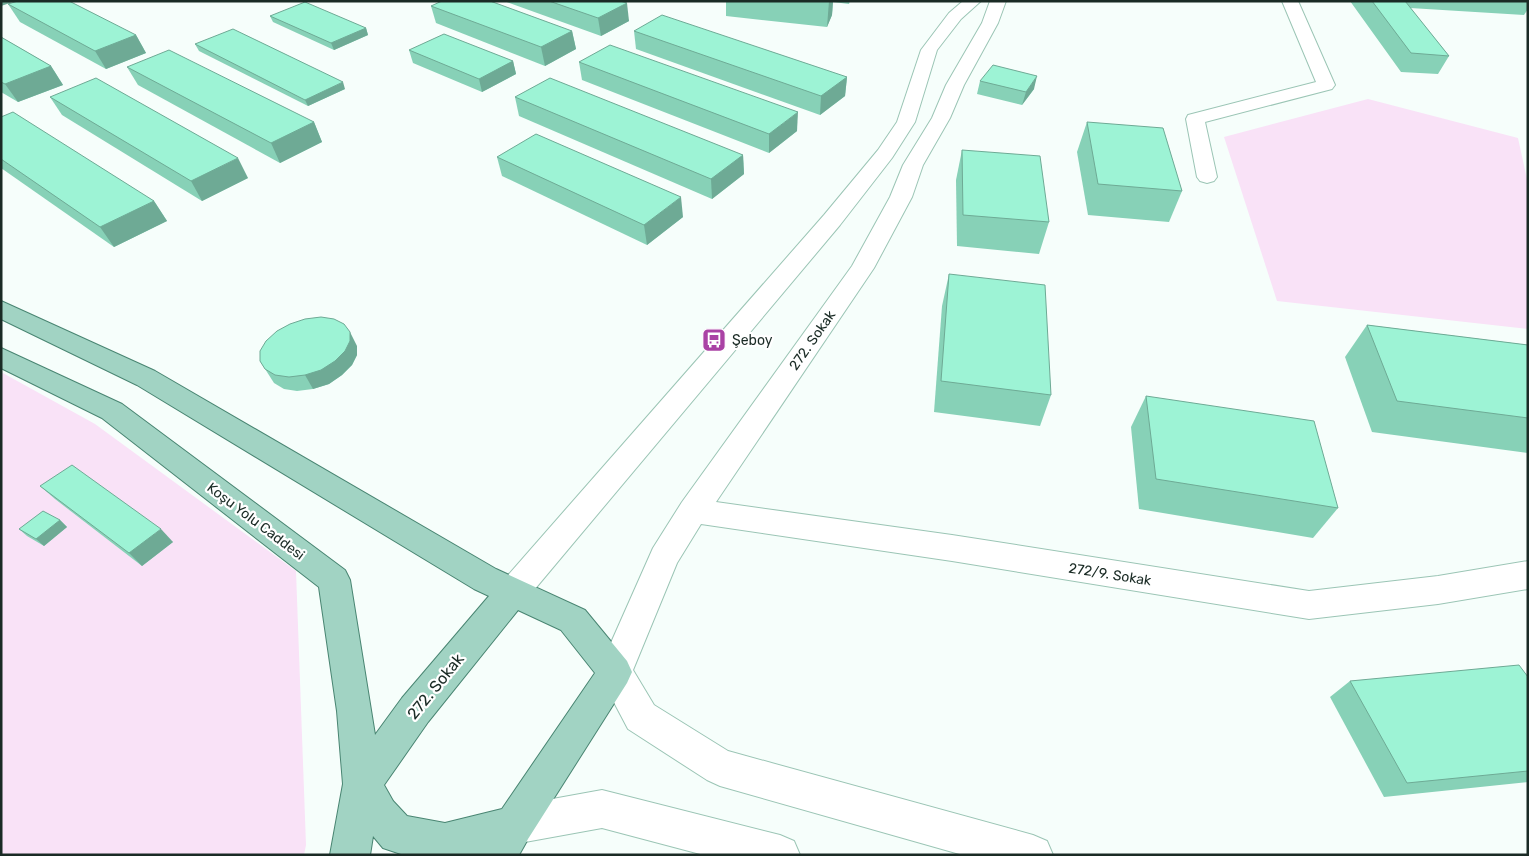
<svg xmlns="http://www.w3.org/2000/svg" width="1529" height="856" font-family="Rubik,sans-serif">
	<rect width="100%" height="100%" fill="#f6fefb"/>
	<g fill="#f9e2f7">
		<polygon points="1368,99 1518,138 1528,184 1528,329 1277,301 1224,137"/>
		<polygon points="1,372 95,424 296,571 306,845 304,855 1,855"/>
	</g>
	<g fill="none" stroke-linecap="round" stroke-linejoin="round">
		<g stroke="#9bc5b5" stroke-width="2">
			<g id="minor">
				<polygon points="963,1 981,1 961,19 937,50 915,122 892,158 840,225 524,602 513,606 502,602 497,592 502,582 824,215 878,150 897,122 921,50 949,13"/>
				<polygon points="990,1 1006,1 998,23 964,85 950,118 923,165 912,197 874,268 716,502 952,535 1309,591 1438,576 1528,561 1528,589 1438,604 1309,619 952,561 701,524 677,563 633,670 654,705 728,751 1033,835 1047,841 1053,855 963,855 720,786 707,780 628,729 598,672 653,548 682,502 852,266 890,197 903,165 932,118 946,85 982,23"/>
				<polygon points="1282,1 1298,1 1335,85 1332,89 1205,122 1217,177 1214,181 1207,183 1200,181 1197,177 1186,119 1188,115 1316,82"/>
				<polygon points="602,790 780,835 794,841 800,855 704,855 602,828 514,844 500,839 495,825 500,811 514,806"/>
			</g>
		</g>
		<g stroke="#498572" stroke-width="2">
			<path id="major" d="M1 301 155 371 496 569 585 610 627 661 632 672 627 683 528 839 519 855H404L383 848 373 836 370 855H330L343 784 337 711 319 587 102 418 1 368V348L122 404 345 570 350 580 375 735 402 698 489 596 474 589 137 385 1 319ZM518 610 561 630 595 673 502 809 445 823 407 816 393 801 384 785 428 722Z"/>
		</g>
		<use href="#minor" fill="#fff" fill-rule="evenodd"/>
		<use href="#major" fill="#a1d3c3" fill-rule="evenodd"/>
	</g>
	<g fill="#87d1b7">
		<polygon points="504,1 620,1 629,21 601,36"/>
		<polygon points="726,1 850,1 849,4 833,2 832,15 827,27 726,16"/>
		<polygon points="1350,1 1528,1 1528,9 1524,15 1410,8 1449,56 1438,74 1401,72"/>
		<polygon points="8,4 136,35 146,53 106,69 20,22"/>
		<polygon points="431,6 572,31 576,49 545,66 436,23"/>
		<polygon points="270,16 366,28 368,35 334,50 273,22"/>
		<polygon points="634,31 847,77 845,96 820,115 636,49"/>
		<polygon points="1,37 51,66 63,85 18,102 1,92"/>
		<polygon points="195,44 345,89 308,106 199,51"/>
		<polygon points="409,50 513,61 516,74 482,92 413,63"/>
		<polygon points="579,62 797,131 769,153 582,80"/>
		<polygon points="127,67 314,122 322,142 280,163 138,85"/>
		<polygon points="980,81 1034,89 1022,105 977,94"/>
		<polygon points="50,97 248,178 202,201 62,115"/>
		<polygon points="515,97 743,155 744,174 712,199 519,116"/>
		<polygon points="1,117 154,201 167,221 114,247 1,168"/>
		<polygon points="1087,122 1182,191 1169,222 1088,215 1077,152"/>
		<polygon points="962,150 1049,222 1039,254 957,246 956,180"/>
		<polygon points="497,157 683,217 647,245 502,176"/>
		<polygon points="949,274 1051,395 1040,426 934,412 942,306"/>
		<polygon points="1367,325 1528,345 1528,453 1372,432 1345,357"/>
		<polygon points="357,346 357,355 352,365 342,375 329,384 313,389 297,391 284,389 274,383 260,361"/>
		<polygon points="1146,396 1338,508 1313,538 1139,509 1131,427"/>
		<polygon points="40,486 173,542 142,566 55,499"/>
		<polygon points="60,520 67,527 44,546 27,536 19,529"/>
		<polygon points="1528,677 1528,782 1384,797 1330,697 1350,681"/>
	</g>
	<g fill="#6eaa95">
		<polygon points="1,1 16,1 1,6"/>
		<polygon points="829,1 833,1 832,15 827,27"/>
		<polygon points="627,3 629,21 601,36 598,18"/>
		<polygon points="366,28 368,35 334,50 331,43"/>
		<polygon points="572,31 576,49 545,66 541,47"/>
		<polygon points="136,35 146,53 106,69 95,51"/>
		<polygon points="513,61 516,74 482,92 479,79"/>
		<polygon points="51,66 63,85 18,102 5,84"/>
		<polygon points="1037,76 1034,89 1022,105 1026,92"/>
		<polygon points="847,77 845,96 820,115 821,96"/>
		<polygon points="343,82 345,89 308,106 305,100"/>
		<polygon points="798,112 797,131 769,153 769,134"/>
		<polygon points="314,122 322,142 280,163 271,143"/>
		<polygon points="743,155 744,174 712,199 711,179"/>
		<polygon points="238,158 248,178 202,201 191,181"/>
		<polygon points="681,197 683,217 647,245 644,225"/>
		<polygon points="154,201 167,221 114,247 100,227"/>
		<polygon points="350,332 357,346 357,355 352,365 342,375 329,384 313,389 305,375"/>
		<polygon points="60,520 67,527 44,546 36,539"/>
		<polygon points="161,529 173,542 142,566 129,553"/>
	</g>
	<g fill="#9df3d5" stroke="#6eaa95">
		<polygon points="18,1 69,1 136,35 95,51 8,4"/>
		<polygon points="442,1 490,1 572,31 541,47 431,6"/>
		<polygon points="549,1 620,1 627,3 598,18"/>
		<polygon points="1372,1 1405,1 1449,56 1411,53"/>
		<polygon points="305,2 366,28 331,43 270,16"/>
		<polygon points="662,15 847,77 821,96 634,31"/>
		<polygon points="233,29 343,82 305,100 195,44"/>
		<polygon points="444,34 513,61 479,79 409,50"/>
		<polygon points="1,37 51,66 5,84 1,82"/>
		<polygon points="610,45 798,112 769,134 579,62"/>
		<polygon points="169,50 314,122 271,143 127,67"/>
		<polygon points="993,65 1037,76 1026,92 980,81"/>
		<polygon points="96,78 238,158 191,181 50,97"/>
		<polygon points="550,78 743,155 711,179 515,97"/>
		<polygon points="13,112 154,201 100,227 1,159 1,117"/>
		<polygon points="1087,122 1163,128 1182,191 1098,184"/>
		<polygon points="536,134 681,197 644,225 497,157"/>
		<polygon points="962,150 1040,156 1049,222 963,215"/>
		<polygon points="949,274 1045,285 1051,395 941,381"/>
		<polygon points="321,317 334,319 344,324 350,332 350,341 345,351 335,361 321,370 305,375 289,377 275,375 265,369 260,361 260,351 266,341 277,331 290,324 305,319"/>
		<polygon points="1367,325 1528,345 1528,418 1397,401"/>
		<polygon points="1146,396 1314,421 1338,508 1156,479"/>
		<polygon points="72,465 161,529 129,553 40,486"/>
		<polygon points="43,511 60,520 36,539 19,529"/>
		<polygon points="1519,665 1528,677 1528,771 1407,783 1350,681"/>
	</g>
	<defs>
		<g id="bus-square" transform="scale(1.25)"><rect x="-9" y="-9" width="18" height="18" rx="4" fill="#aa42a5" stroke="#fff"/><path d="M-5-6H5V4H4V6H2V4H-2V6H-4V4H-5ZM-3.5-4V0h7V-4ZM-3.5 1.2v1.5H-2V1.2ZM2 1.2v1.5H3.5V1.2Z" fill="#fff"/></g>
	</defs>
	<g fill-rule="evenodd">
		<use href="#bus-square" x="714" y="340"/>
	</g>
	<g text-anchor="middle" stroke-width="4.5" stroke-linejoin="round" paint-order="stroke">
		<g font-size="14" fill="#1a2b25" stroke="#fff" text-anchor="start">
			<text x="732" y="345">Şeboy</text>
		</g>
		<g font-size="14" fill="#1a2b25" stroke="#fff">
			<text transform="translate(812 340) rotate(-55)" y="5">272. Sokak</text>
			<text transform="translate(256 521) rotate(37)" y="5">Koşu Yolu Caddesi</text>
			<text transform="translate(1110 574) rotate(9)" y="5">272/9. Sokak</text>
		</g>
		<g font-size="16" fill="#1a2b25" stroke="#fff">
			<text transform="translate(435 686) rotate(-51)" y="6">272. Sokak</text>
		</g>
	</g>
	<rect width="1529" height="856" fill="none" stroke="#1a2b25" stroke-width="5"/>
</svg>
